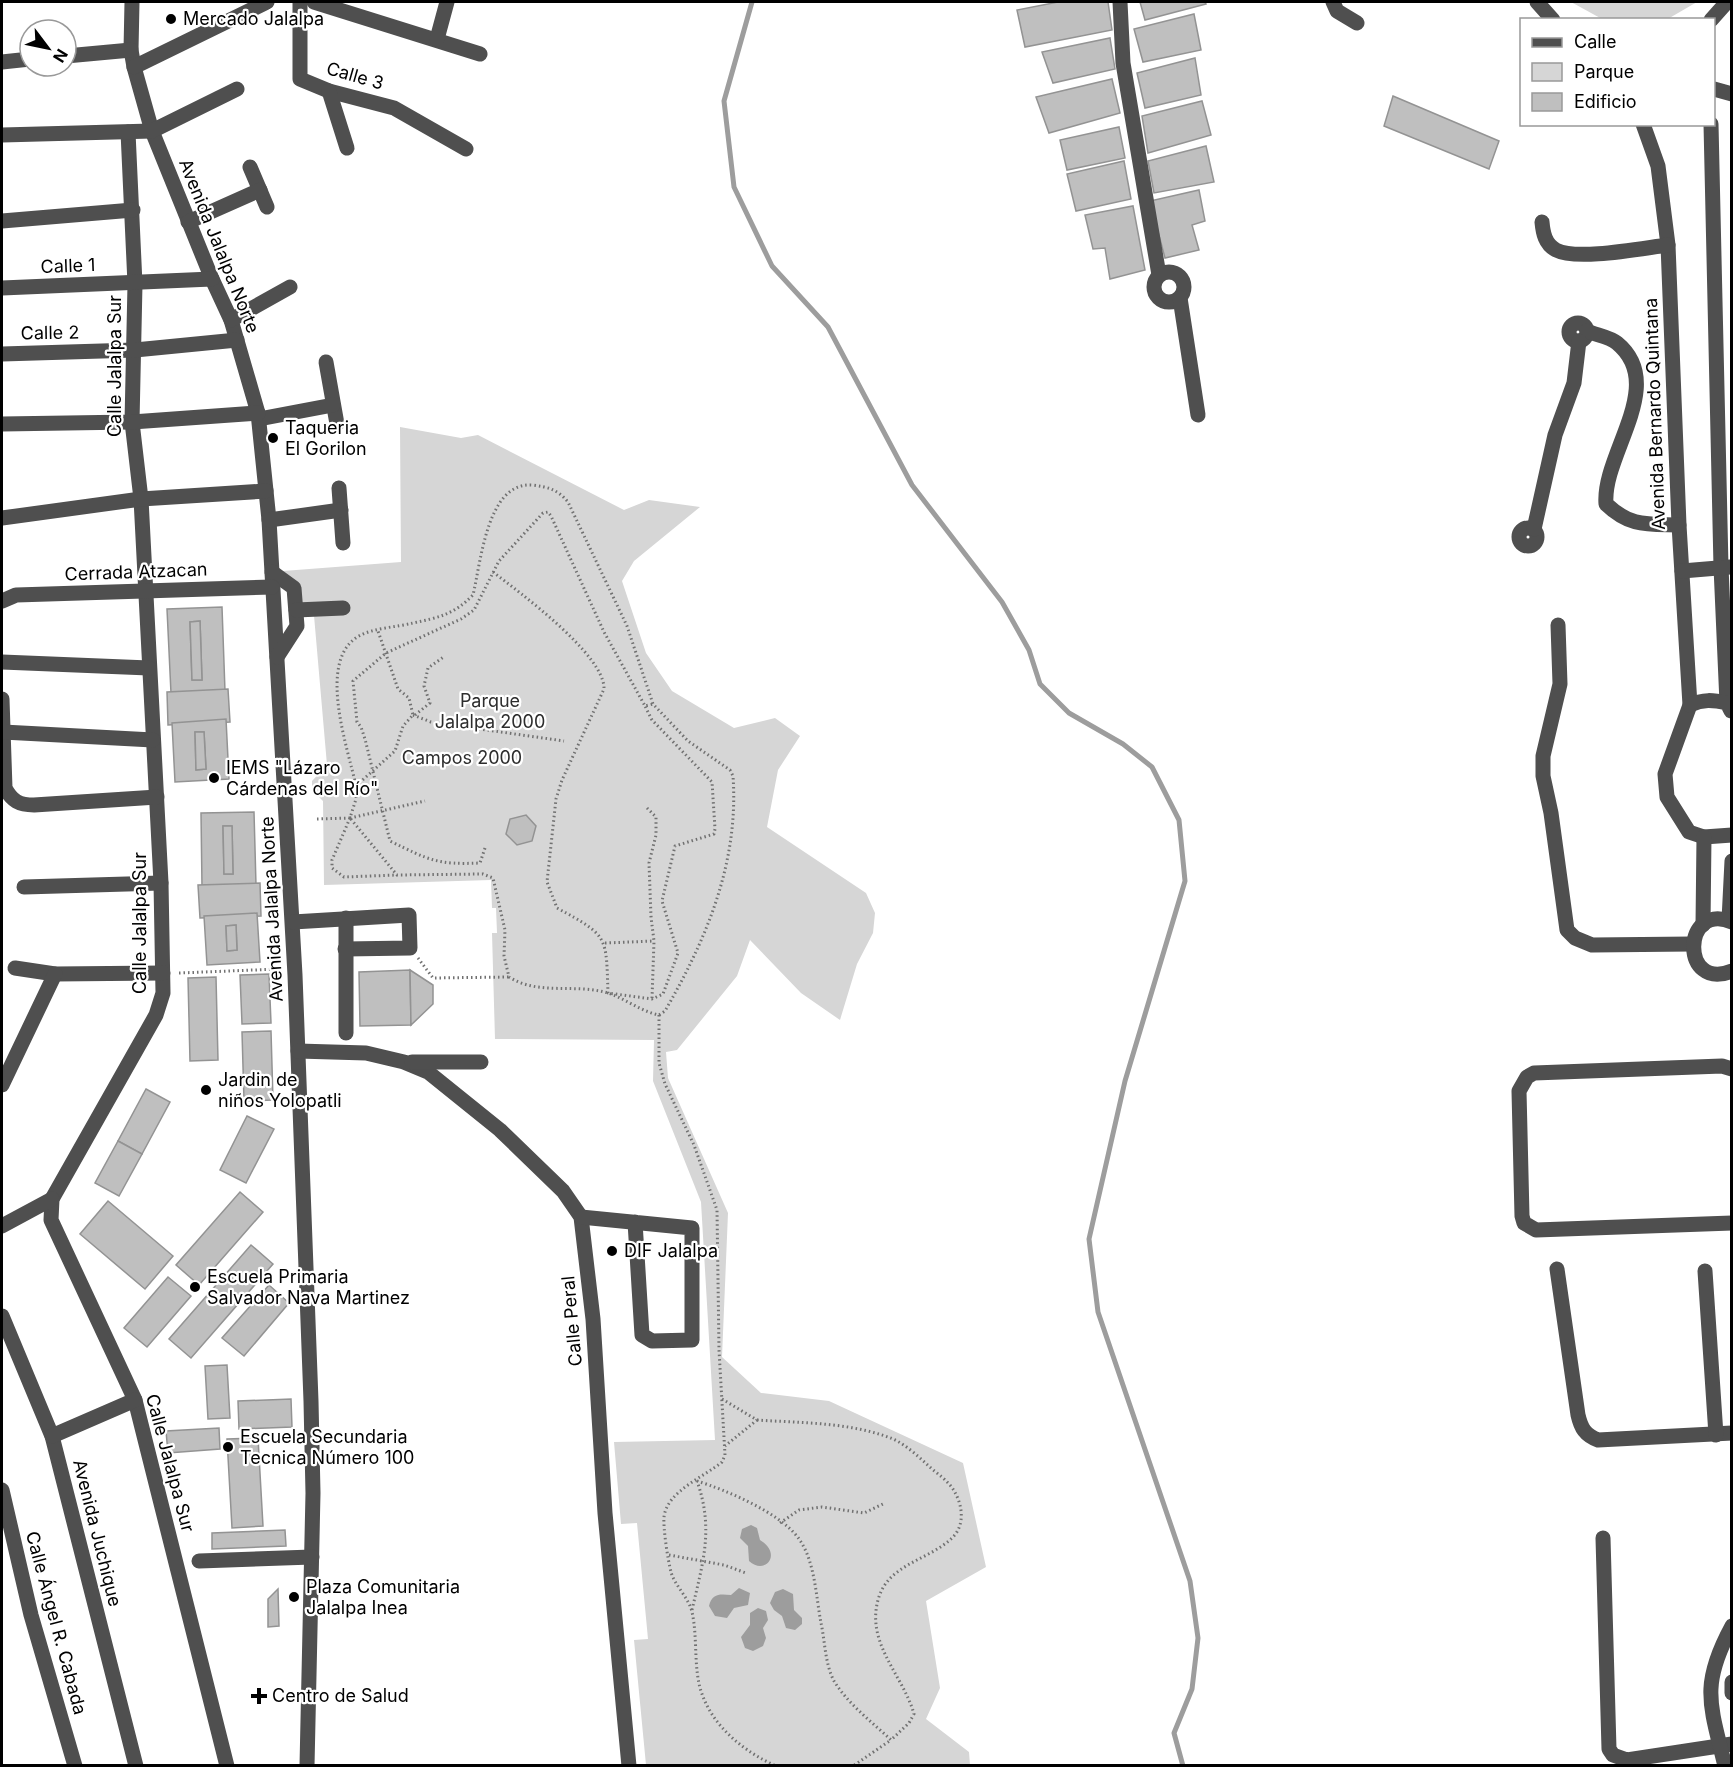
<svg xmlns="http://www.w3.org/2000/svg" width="1733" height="1767" font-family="Inter,sans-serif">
	<rect width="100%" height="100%" fill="#fff"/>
	<g fill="#d6d6d6">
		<polygon points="1571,2 1697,2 1666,20 1602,19"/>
		<polygon points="400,427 461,438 478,435 624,510 649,500 700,507 634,561 622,581 646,653 672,691 734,728 775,718 800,736 778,770 767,827 866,893 875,913 873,933 857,964 840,1020 801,993 750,940 737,976 677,1050 666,1052 668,1078 728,1213 722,1357 761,1393 829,1401 963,1463 986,1567 926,1601 940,1688 926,1719 969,1752 970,1765 646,1765 634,1640 648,1639 637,1523 621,1524 614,1442 715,1440 701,1202 653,1081 654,1040 495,1039 492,933 497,933 496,908 492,908 491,880 324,885 323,801 312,790 312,781 327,765 313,604 300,604 283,571 401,562"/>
	</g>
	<g fill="#9d9d9d">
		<path d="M751 1525 757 1528 760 1540C783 1554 765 1576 749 1561L748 1546 740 1538 742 1529Z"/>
		<path d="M739 1588 750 1593 748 1605 734 1608 727 1618 715 1616 709 1606C712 1593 720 1594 731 1595Z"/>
		<polygon points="783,1589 793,1594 794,1610 802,1618 802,1624 795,1630 786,1628 782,1616 774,1610 770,1603 775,1592"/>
		<polygon points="758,1608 766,1611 768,1620 763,1628 766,1638 763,1646 753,1651 745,1648 741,1637 750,1625 750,1613"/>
	</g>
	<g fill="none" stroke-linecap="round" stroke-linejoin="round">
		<polyline stroke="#9d9d9d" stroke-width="5" points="752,2 724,101 734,187 772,266 828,327 912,485 1002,602 1029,650 1040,684 1069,713 1123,744 1152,767 1179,820 1185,881 1125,1081 1089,1239 1098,1312 1190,1581 1198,1638 1192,1689 1174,1733 1183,1766"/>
	</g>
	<g fill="#bfbfbf" stroke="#939393" stroke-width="1.5" fill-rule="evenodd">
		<polygon points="1058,2 1108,2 1112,30 1025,47 1017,10"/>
		<polygon points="1140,2 1205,2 1206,4 1145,20"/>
		<polygon points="1194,14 1201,50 1143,62 1134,29"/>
		<polygon points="1110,38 1115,69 1053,83 1042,52"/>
		<polygon points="1195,58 1201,95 1145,108 1137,73"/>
		<polygon points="1112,79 1120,113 1049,133 1036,97"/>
		<polygon points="1393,96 1499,141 1489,169 1384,126"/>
		<polygon points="1202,101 1211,135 1148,153 1142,116"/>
		<polygon points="1119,127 1125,158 1067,170 1060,140"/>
		<polygon points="1206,146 1214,182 1154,193 1148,161"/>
		<polygon points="1124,161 1131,199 1076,211 1067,174"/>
		<polygon points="1199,190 1205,221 1192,225 1199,250 1165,258 1150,201"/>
		<polygon points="1133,206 1145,270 1110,279 1105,248 1093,249 1085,215"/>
		<path d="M222 607 225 691 171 693 167 609ZM200 621 202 680H192L190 622Z"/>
		<polygon points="200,621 202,680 192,680 190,622"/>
		<polygon points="228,689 230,722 168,725 167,692"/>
		<path d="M226 719 229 779 175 782 172 723ZM195 732H204L206 769 196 770Z"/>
		<polygon points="195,732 204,732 206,769 196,770"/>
		<path d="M254 812 256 885 202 887 201 813ZM223 826H232L233 874H224Z"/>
		<polygon points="526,815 536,826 532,841 517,845 506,834 510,819"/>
		<polygon points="223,826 232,826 233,874 224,874"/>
		<polygon points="260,883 261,916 200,918 198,885"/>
		<path d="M257 913 260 962 207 965 204 916ZM236 925 237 950 227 951 226 926Z"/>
		<polygon points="236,925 237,950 227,951 226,926"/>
		<polygon points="410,970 411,1025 360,1026 359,972"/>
		<polygon points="410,970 433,985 433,1004 411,1025"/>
		<polygon points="269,974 271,1023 242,1024 240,975"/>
		<polygon points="216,977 218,1060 190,1061 188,978"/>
		<polygon points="271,1031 273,1100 244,1101 242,1032"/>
		<polygon points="146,1089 170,1102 142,1154 118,1141"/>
		<polygon points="247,1116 274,1129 246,1183 220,1170"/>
		<polygon points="118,1141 142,1154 119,1196 95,1183"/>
		<polygon points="240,1192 263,1212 199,1285 176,1265"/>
		<polygon points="108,1201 173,1256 145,1289 80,1234"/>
		<polygon points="251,1245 273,1264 191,1358 169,1339"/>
		<polygon points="168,1277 191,1296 147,1347 124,1328"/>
		<polygon points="269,1285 289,1303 244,1356 222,1338"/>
		<polygon points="227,1365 230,1418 208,1419 205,1366"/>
		<polygon points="291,1399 292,1427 239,1429 238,1401"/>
		<polygon points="219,1428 220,1449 168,1453 166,1431"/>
		<polygon points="258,1438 263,1526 232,1528 227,1439"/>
		<polygon points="285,1530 286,1546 212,1549 212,1533"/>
		<polygon points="278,1589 279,1626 268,1627 268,1599"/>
	</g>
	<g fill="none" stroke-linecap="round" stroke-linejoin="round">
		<g stroke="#717171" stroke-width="3" stroke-dasharray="1.5 3" stroke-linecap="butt">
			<path d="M493 572C519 592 605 655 604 689L562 780 556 799 547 882 557 908C609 936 606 936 608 993L652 999 663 994 678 953 662 901 675 846 714 834 715 829 712 782 652 720 645 706"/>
			<polyline points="413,715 431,722 564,741"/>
			<polyline points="415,715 430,703 424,686 428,668 445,656"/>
			<polyline points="356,786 395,751 403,726 413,715 409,698 398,689 378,631"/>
			<polyline points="647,808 656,817 656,835 649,863 651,917 654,941 652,999"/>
			<polyline points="350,818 332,860 332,868 344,877 397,875"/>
			<polyline points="350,818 425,801"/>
			<path d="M317 819 350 818 356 799V786C348 748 316 660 359 636 373 628 397 627 413 623 440 617 453 615 473 595 481 562 487 482 532 485 548 487 557 489 568 502L627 626 653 704 688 741 730 770 733 776C739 862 707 938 665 1011L659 1015C640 1011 626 999 608 993 575 983 539 996 509 977L504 956 505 930 493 878 483 874 397 875 350 818"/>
			<path d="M485 848 480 863C437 865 429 860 390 841L365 739 361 727 357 722 353 681 386 653 461 619 474 610 499 561 543 513 548 512 551 516 604 632 645 706 653 704"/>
			<polyline points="605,943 654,941"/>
			<polyline points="418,958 433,978 509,977"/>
			<polyline points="179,973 279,969"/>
			<path d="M659 1015V1063L665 1084 694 1145 717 1210 719 1350 725 1455 722 1462C704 1477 667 1491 664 1517 663 1528 668 1561 671 1572 675 1586 689 1598 692 1612 698 1638 693 1670 702 1694 714 1728 745 1752 776 1766"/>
			<polyline points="722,1399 757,1420 725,1446"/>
			<path d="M757 1420C800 1423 846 1422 888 1437 905 1443 919 1457 932 1469 943 1478 953 1485 958 1499 963 1511 963 1527 953 1537 929 1561 888 1563 878 1600 866 1644 903 1675 914 1714L909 1723 891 1740"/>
			<path d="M697 1481C726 1490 781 1513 799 1539 815 1561 816 1597 821 1623 825 1641 825 1664 834 1681 848 1704 872 1722 891 1740L853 1766"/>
			<polyline points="780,1523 799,1510 822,1507 864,1513 885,1503"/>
			<polyline points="669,1555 724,1565 746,1573"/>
			<path d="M692 1610C703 1562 714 1529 697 1481"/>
		</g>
		<g stroke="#4f4f4f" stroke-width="15">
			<polyline points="132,2 131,50 134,67 152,131 212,279 231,320 258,413 269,520 295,975 311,1401 313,1493 307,1766"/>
			<polyline points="300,2 300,79 329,91 394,108 466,149"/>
			<polyline points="314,2 480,54"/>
			<polyline points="1120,2 1123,63 1159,275"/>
			<polyline points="1333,2 1337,11 1357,23"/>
			<polyline points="1537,2 1553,20"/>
			<polyline points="1711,20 1727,2"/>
			<polyline points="437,39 447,2"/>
			<polyline points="66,56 131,50"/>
			<polyline points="2,62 30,59"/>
			<polyline points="134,67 267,2"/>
			<polyline points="1714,89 1732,94"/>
			<polyline points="329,91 347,148"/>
			<polyline points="1643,124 1658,166 1668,245 1679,525 1690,705 1665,774 1667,797 1689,832 1704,837 1732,835"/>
			<polyline points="1711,124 1721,567 1727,703"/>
			<polyline points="128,132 135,284 132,422 141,499 161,883 163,993 156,1015 52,1199 51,1220 135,1400 227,1766"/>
			<polyline points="2,135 152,131 237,89"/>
			<polyline points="250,167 267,207"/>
			<polyline points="2,221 133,210"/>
			<polyline points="188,222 260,190"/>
			<path d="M1542 222C1543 233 1545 244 1556 250 1577 261 1643 248 1668 245"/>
			<circle cx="1169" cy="287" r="15"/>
			<polyline points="2,288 212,279"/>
			<polyline points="1180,298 1198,415"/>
			<polyline points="231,320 290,287"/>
			<circle cx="1578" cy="332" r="9"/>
			<path d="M1587 331C1596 335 1610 337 1617 343 1668 385 1602 454 1606 504 1630 527 1647 524 1679 525"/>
			<polyline points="2,354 135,350 237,340"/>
			<polyline points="326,362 337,424"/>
			<polyline points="259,419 333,405"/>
			<polyline points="2,424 132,422 258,413"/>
			<polyline points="339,488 343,543"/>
			<polyline points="2,518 141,499 266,491"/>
			<polyline points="269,520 341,510"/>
			<circle cx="1528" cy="537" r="9"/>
			<polyline points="1534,529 1555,435 1574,383 1579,341"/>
			<polyline points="1682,571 1730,567"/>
			<polyline points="272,572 294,588 297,626 277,657"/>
			<polyline points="2,601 16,595 272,587"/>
			<polyline points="296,610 343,608"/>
			<polyline points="1558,625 1560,684 1543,756 1543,776 1551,813 1567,930 1575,938 1592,945 1692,944"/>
			<polyline points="2,662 149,668"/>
			<path d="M2 699 5 788C12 801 19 805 34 805L157 797"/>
			<path d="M1690 705C1703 699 1713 700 1727 703L1731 711"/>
			<polyline points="3,732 153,740"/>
			<polyline points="24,887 161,883"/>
			<polyline points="1729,920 1732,861"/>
			<polyline points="293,922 409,915 410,948 345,949"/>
			<path d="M1732 922C1682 901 1680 992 1732 971"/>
			<polyline points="1703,925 1704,837"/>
			<polyline points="15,968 55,974 163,973"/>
			<polyline points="346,1033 346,918"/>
			<polyline points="298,1051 366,1053 404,1062 428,1072 500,1130 563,1191 581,1217 593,1319 605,1513 629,1766"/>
			<polyline points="412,1062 481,1062"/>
			<polyline points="1732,1069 1722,1066 1534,1073 1527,1077 1519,1091 1522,1216 1524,1223 1536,1230 1732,1223"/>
			<polyline points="2,1085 55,974"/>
			<polyline points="581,1217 692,1228 692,1340 652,1341 642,1335 635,1222"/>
			<polyline points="2,1226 52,1199"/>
			<path d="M1557 1269 1578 1415C1581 1428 1585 1435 1598 1440L1732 1433"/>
			<polyline points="1705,1271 1716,1435"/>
			<polyline points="2,1316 52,1436 136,1766"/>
			<polyline points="52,1436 135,1400"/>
			<polyline points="2,1490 31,1615 75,1766"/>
			<polyline points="1603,1538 1609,1749 1613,1755 1627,1760 1732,1744"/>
			<polyline points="199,1561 312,1557"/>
			<polyline points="1732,1682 1732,1693"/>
			<path d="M1725 1766C1710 1704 1700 1685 1732 1626"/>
		</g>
	</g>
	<g fill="#000" stroke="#fff" stroke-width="2">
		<circle cx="171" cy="19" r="6"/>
		<circle cx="273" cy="438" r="6"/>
		<circle cx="214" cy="778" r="6"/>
		<circle cx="206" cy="1090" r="6"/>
		<circle cx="612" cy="1251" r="6"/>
		<circle cx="195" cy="1287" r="6"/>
		<circle cx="228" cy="1447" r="6"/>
		<circle cx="294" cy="1597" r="6"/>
		<path d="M256 1687h6v6h6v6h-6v6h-6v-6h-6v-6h6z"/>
	</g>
	<g text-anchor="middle" stroke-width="4.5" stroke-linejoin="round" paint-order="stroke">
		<g font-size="18" fill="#000" stroke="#fff" text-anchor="start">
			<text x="183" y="25">Mercado Jalalpa</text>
			<text x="285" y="434">Taqueria<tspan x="285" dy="21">El Gorilon</tspan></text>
			<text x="226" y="774">IEMS "Lázaro<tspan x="226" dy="21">Cárdenas del Río"</tspan></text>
			<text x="218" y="1086">Jardin de<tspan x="218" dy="21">niños Yolopatli</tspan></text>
			<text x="624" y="1257">DIF Jalalpa</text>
			<text x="207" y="1283">Escuela Primaria<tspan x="207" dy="21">Salvador Nava Martinez</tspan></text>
			<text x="240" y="1443">Escuela Secundaria<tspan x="240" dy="21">Tecnica Número 100</tspan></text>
			<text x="306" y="1593">Plaza Comunitaria<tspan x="306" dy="21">Jalalpa Inea</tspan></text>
			<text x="272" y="1702">Centro de Salud</text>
		</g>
		<g font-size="18" fill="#000" stroke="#fff">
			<text transform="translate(355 76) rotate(16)" y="6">Calle 3</text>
			<text transform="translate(219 246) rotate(68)" y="6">Avenida Jalalpa Norte</text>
			<text transform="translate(68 266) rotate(-2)" y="6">Calle 1</text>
			<text transform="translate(50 333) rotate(-1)" y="6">Calle 2</text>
			<text transform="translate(115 366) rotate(-90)" y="6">Calle Jalalpa Sur</text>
			<text transform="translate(1655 414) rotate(-92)" y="6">Avenida Bernardo Quintana</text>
			<text transform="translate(136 572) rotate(-2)" y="6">Cerrada Atzacan</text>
			<text transform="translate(272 909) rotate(-93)" y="6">Avenida Jalalpa Norte</text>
			<text transform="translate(140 923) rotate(-90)" y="6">Calle Jalalpa Sur</text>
			<text transform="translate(572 1321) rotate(-95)" y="6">Calle Peral</text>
			<text transform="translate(170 1463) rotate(75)" y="6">Calle Jalalpa Sur</text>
			<text transform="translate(97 1533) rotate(76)" y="6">Avenida Juchique</text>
			<text transform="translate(56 1623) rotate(75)" y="6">Calle Ángel R. Cabada</text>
		</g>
		<g font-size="18" fill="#2d2d2d" stroke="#fff">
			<text x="490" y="707">Parque<tspan x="490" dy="21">Jalalpa 2000</tspan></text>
			<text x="462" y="764">Campos 2000</text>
		</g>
	</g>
	<rect width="1733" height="1767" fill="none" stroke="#000000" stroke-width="6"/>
	<rect x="1520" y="18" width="195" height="108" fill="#ffffff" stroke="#999999" stroke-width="1.5"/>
	<rect x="1532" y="38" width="30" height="9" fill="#4f4f4f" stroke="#999999" stroke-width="1.5"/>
	<text x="1574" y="48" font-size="18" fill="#000000">Calle</text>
	<rect x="1532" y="63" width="30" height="18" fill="#d6d6d6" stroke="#999999" stroke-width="1.5"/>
	<text x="1574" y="78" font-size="18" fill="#000000">Parque</text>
	<rect x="1532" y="93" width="30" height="18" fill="#bfbfbf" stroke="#999999" stroke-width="1.5"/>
	<text x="1574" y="108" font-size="18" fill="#000000">Edificio</text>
	<g transform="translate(48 48) rotate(122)"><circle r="28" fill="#ffffff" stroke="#999999" stroke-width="1.5"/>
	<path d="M0-4.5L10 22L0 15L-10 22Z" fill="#000000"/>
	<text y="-9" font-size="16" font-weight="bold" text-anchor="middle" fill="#000000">N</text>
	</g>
</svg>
